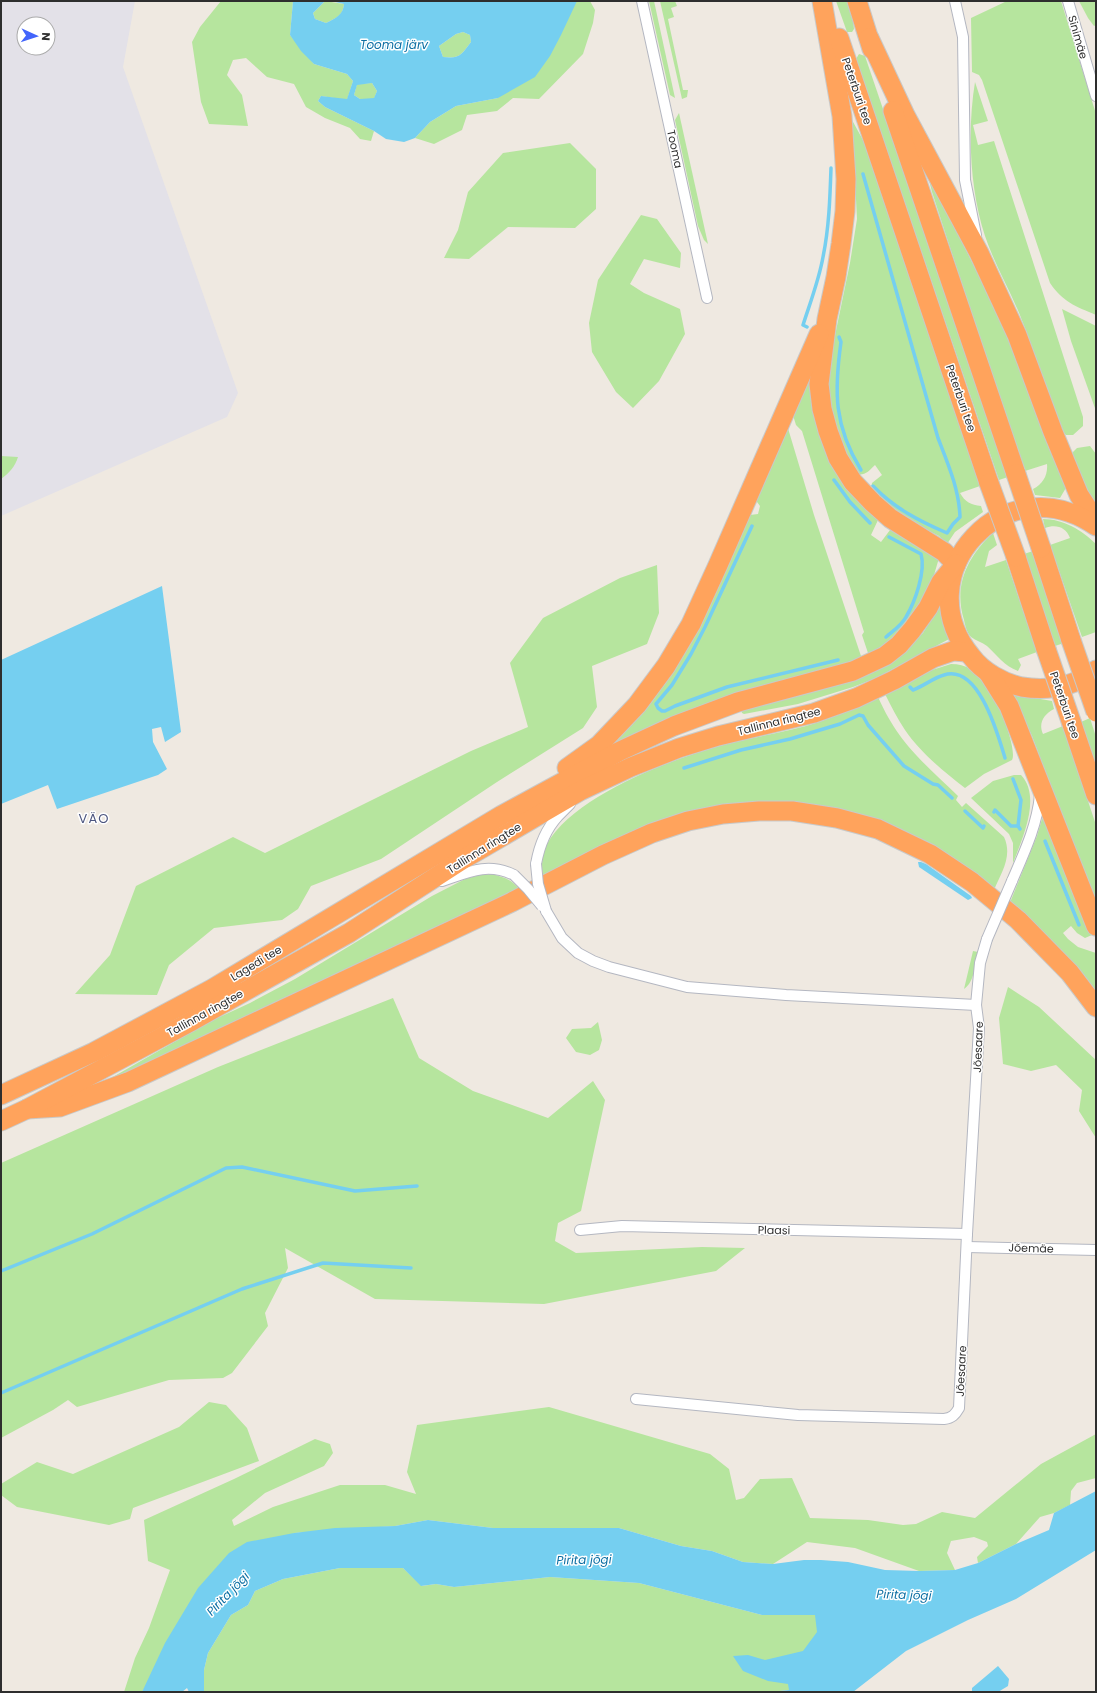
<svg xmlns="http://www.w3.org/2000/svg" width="1097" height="1693" font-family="Poppins,sans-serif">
	<rect width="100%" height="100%" fill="#efe9e1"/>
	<path fill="#e3e1e8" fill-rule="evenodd" d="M1 1H135L123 67 238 393 227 417 1 516ZM24 24H48V48H24Z"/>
	<g fill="#b6e59e">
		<polygon points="221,1 293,1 290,35 314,64 347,74 353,81 347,100 321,96 318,101 325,107 374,131 371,141 360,139 350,128 325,118 306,107 294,84 267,77 246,58 233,60 227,75 242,95 248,126 209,124 201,102 192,42 200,27"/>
		<path d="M325 1 344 4C343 16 336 18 326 23L315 19 313 13Z"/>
		<polygon points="528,1 590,1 595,10 593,23 583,54 539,99 513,98 497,111 467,115 462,130 434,144 415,138 430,122 456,106 498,98"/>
		<polygon points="649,1 654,1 675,98 670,95"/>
		<polygon points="660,1 675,1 677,6 671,8 674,17 668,19 683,90 688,90 687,97 682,99"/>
		<polygon points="836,1 847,1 853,20 854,29 852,32 847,32"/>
		<path d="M1007 1H1061L1096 114V315C1075 306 1063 302 1050 283L982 80 979 75 972 72 971 18Z"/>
		<polygon points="1079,1 1096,1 1096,25 1094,26 1088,18"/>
		<path d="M463 32 470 35 471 42C461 55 460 59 443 57L439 46 456 34Z"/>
		<polygon points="859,54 865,56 1008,477 999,480 856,59"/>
		<path d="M975 82 988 121 973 125 978 145 994 141 1083 417V426L1073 435H1066L1060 429C1047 394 1037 358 1023 323 1012 293 995 266 985 236 970 190 967 131 975 82Z"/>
		<polygon points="372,83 377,91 374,99 360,99 354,95 357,84"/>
		<polygon points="679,113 708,244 704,240 698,226 675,120"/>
		<path d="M852 120 864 142 980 486 960 493C965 502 971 505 981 506L983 512 955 532 947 544 939 536 899 516 871 490 872 483 882 475 875 465C869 471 865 476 856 474L845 455 829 401 828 376 832 350 850 263 857 219Z"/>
		<polygon points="570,143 596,169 596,209 575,228 508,227 469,259 444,258 458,230 468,192 503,153"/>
		<path d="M927 172 1008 334 1067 486 1060 498 1035 495 1033 489C1043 484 1048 475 1047 464L1025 471 956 266 932 192Z"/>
		<polygon points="641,215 657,219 681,253 680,268 644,259 630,284 644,293 680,309 685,334 659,381 633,408 616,392 592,352 589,323 598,280"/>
		<polygon points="1062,309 1096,326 1096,411 1071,341"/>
		<path d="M810 373C813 394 813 417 820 437 831 470 854 497 878 520L871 535 881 542 890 530H896L939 558 934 575 924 598 899 634 869 656 862 635 864 632 802 431 796 425 792 412Z"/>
		<polygon points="787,425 814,515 862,659 595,757 617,736 750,515 758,514 760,506 757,502 757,495"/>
		<polygon points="1090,446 1096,454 1096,507 1072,461 1073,452 1077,448"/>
		<path d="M1 456 18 457C15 467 9 473 1 479Z"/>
		<path d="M1043 519C1063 519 1082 530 1096 544V632L1082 637 1050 545 1070 538C1066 527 1056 524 1045 528Z"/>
		<path d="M993 533 997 545 989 551 985 567 1006 560 1037 652 1018 659 1021 665 1018 671C1004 666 997 655 987 646 982 642 976 641 971 637 967 633 965 625 964 620 953 585 968 556 993 533Z"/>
		<polygon points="1033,551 1064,643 1055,646 1024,554"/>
		<polygon points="657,565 659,613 647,644 592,666 597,707 583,728 497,782 381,859 311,886 298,909 282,920 214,928 169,965 157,995 75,994 110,955 136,886 233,837 265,853 471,751 528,727 510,663 543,618 620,578"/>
		<polygon points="943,596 951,638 876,678 853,687 798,704 744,714 742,713 741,710 899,656 923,633 932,618"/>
		<path d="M951 664C966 664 976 671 986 682 995 692 1018 749 1012 760L984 774 965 788C944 772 920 752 905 730 897 718 891 706 885 694L932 670Z"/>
		<path d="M1017 695 1052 701 1054 709C1044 714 1038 723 1043 734L1063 726 1096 825V906L1032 736 1013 696Z"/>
		<path d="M878 697C899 744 923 762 958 796L956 800 962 807 966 803 1004 837C1013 856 1001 873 994 890L945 855 764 802 543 876C541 864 542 854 547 844 573 797 667 761 716 747 750 737 786 733 819 722 839 715 859 706 878 697Z"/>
		<polygon points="1090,718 1096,737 1096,768 1081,722"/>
		<path d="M1014 775H1021C1042 797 1022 839 1013 863V843L1009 834 971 798 993 781Z"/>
		<polygon points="1042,819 1049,821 1092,935 1085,938 1077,933 1071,926 1063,933 1068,939 1078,947 1096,953 1096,995 1009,905 1037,836"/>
		<path d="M492 874C504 877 512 880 519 889L118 1077 111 1078 211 1021 250 1003 295 979 432 896 465 879 480 875Z"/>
		<path d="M973 951 978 952C975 963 975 982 964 989Z"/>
		<polygon points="1008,987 1039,1007 1096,1060 1096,1138 1079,1111 1082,1090 1056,1065 1031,1071 1003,1064 999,1018"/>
		<polygon points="393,998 419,1058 473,1091 548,1118 593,1081 605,1100 581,1211 558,1223 555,1241 576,1253 702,1247 745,1248 716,1271 544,1304 375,1299 285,1248 288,1268 265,1313 268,1326 232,1373 223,1378 169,1380 77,1407 68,1400 53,1410 1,1438 1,1163 218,1067"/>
		<polygon points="598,1022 602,1040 599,1050 590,1055 576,1052 566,1038 572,1029 591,1028"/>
		<polygon points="209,1402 226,1405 247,1428 259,1461 133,1508 130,1519 109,1525 17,1507 1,1495 1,1484 37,1462 73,1474 179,1427"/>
		<polygon points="549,1407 710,1454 729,1469 736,1500 744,1498 760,1479 792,1478 810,1518 868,1520 903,1525 916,1524 942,1512 975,1518 1041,1464 1096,1434 1096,1478 1077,1483 1071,1491 1070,1505 1054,1513 1040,1517 1016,1544 978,1563 977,1557 988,1546 987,1542 974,1537 951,1541 947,1553 955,1570 919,1571 855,1548 807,1542 773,1564 743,1562 712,1551 681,1546 619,1528 493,1528 428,1520 395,1526 294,1533 147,1684 142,1692 124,1692 135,1658 149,1628 170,1570 148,1561 144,1520 234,1479 315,1439 330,1444 333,1453 324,1466 265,1493 232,1520 234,1526 273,1507 340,1485 385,1485 416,1494 407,1472 417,1425"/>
		<polygon points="340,1568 403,1568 422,1586 436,1584 454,1587 550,1577 639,1583 762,1615 816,1615 850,1638 789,1690 770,1692 204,1692 204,1670 208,1653 231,1615 248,1605 255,1591 283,1579"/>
	</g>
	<g fill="#75cff0" fill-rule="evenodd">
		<path d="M293 1H325L313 13 315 19 326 23C336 18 343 15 344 4L331 1H577L561 35 550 56 535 77 498 98 456 106 430 122 415 138 404 142 386 139 374 131 325 107 318 101 321 96 347 99 353 81 347 74 314 64 301 51 290 35ZM463 32 470 35 471 42C461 55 460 59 443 57L439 46 456 34ZM372 83 377 91 374 98 360 99 354 95 357 85Z"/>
		<polygon points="162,586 181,732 165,742 161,727 152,729 153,742 167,769 158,775 57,809 48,785 1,804 1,660"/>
		<polygon points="918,862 921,862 926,864 971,896 972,898 968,900 919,867"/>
		<polygon points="1096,1491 1096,1550 1016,1599 968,1620 906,1651 853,1692 770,1692 789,1690 788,1684 768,1681 743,1671 733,1656 748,1655 765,1660 803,1651 817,1632 815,1615 762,1615 639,1583 550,1577 454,1587 436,1584 421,1586 403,1568 340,1568 283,1579 255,1591 248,1605 231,1615 208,1653 204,1670 204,1692 189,1692 187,1688 182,1692 142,1692 165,1643 198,1588 229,1553 247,1542 294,1533 335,1528 395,1526 428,1520 493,1528 619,1528 681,1546 712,1551 743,1562 773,1564 804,1560 821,1560 848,1562 885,1570 919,1571 955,1570 978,1563 1016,1544 1049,1530 1054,1513"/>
		<polygon points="998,1666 1009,1679 1008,1686 998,1692 972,1692 972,1688"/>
	</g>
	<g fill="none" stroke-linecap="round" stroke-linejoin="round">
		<g stroke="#75cff0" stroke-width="3.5">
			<path d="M863 174 938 438C948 464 959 489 960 517L953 524 947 533C919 521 894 508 873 486"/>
			<path d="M807 327 803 325C810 303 819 280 823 257 829 228 830 198 831 168"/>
			<path d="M839 337 841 342C834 392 834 426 861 470"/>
			<polyline points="834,480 850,502 870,523"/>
			<polyline points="752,526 705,627 691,654 672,685 656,704 658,708 662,711 665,711 675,706 727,687 838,660"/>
			<path d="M886 637C893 631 902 625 906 617 915 602 926 571 921 554L889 537"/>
			<path d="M910 687 913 690C924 686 933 678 944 675 979 664 998 735 1005 758"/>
			<polyline points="684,768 741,750 790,739 840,724 859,715 863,716 868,725 904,766 933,784 938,785 952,798"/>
			<polyline points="1013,779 1021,800 1018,826 1020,829"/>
			<polyline points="965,811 983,828 984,826"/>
			<polyline points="994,812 995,810 1011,826 1018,826"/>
			<polyline points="1045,841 1079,925"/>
			<polyline points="1,1271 92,1234 226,1168 242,1167 355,1191 417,1186"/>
			<polyline points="1,1393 242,1289 323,1263 411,1268"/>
		</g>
		<g stroke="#b4b7c1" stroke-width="12">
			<g id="street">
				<polyline points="642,1 707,298"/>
				<polyline points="955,1 963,37 965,180 976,235"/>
				<polyline points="1068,1 1096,96"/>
				<path d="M536 864C539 847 546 829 558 816 562 812 566 808 570 804"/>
				<path d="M442 881C468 872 488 862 514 875"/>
				<path d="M1012 881C1024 853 1037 826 1040 795"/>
				<polyline points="546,911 562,938 578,953 593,961 609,967 687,987 786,995 976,1005"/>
				<polyline points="580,1230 622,1226 967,1234"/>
				<polyline points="967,1247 1096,1250"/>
				<path d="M636 1399 798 1415 944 1419C952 1418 955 1415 959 1408L967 1234 979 1028 976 1005 980 963 987 939"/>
			</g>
		</g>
		<g stroke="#c9c9c9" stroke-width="21">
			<g id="highway">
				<polyline points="822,1 842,116 846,179 845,211 841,244 836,277 827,319 819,384 822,409 828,431 838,458 853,482 873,503 890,518 944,552 956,564"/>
				<polyline points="857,1 872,49"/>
				<polyline points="839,38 989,483"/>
				<polyline points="869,38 905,115 979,253 1017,335 1053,432 1079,495 1096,521"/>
				<polyline points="893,111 1016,474"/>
				<path d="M1096 526C1005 463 904 574 971 656 983 672 1003 683 1022 687 1049 691 1074 687 1096 670"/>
				<polyline points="1041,548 1071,640"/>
				<polyline points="1016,557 1046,649"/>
				<polyline points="989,674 1009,706 1096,926"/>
				<polyline points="1072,724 1096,795"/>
				<polyline points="567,768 599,745 637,705 666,666 691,624 718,565 819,334"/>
				<polyline points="1,1095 94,1052 212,989 502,815 620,751 674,726 738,702 853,671 885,656 899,645 912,630 928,608 941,582 956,564"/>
				<polyline points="27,1109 60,1107 128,1082 512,902 603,855 652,833 688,821 723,814 759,811 792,811 837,818 878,829 930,854 972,882 1018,920 1070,973 1096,1007"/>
				<polyline points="1,1121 27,1109 190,1022 349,933 462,860 580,791 631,767 679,748 718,736 814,713 856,698 894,680 933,658 953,651 967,652"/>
			</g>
		</g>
		<use href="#street" stroke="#fff" stroke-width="10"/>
		<use href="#highway" stroke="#ffa35c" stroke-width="19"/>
		<g stroke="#b4b7c1" stroke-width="12" stroke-linecap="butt">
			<g id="street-bridge">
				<polyline points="536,864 538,884 546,911"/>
				<polyline points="514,875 528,889 542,906"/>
				<polyline points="987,939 1012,881"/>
			</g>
		</g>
		<g stroke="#c9c9c9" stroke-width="21" stroke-linecap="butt">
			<g id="highway-bridge">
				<polyline points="1016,474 1041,548"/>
				<polyline points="989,483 1016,557"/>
				<polyline points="1071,640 1096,712"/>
				<polyline points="1046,649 1072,724"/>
			</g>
		</g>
		<use href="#street-bridge" stroke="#fff" stroke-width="10"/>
		<use href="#highway-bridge" stroke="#ffa35c" stroke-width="19"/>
	</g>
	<g text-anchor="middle" stroke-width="3" stroke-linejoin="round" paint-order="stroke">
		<g font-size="11" fill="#2e2e2e" stroke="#fff">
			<text transform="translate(1078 37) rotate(74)" y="4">Sinimäe</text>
			<text transform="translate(857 91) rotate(71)" y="4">Peterburi tee</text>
			<text transform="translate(675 149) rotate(78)" y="4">Tooma</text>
			<text transform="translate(961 398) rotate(71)" y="4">Peterburi tee</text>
			<text transform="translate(1065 705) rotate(71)" y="4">Peterburi tee</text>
			<text transform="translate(779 721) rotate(-14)" y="4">Tallinna ringtee</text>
			<text transform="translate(484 848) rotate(-32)" y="4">Tallinna ringtee</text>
			<text transform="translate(256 963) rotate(-31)" y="4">Lagedi tee</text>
			<text transform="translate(205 1013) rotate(-29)" y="4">Tallinna ringtee</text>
			<text transform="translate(978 1047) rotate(-88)" y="4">Jõesaare</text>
			<text transform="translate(774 1230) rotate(1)" y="4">Plaasi</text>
			<text transform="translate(1031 1248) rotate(2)" y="4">Jõemäe</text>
			<text transform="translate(961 1371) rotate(-87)" y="4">Jõesaare</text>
		</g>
		<g font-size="12" font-style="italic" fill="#0d6fa3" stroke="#fff">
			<text x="394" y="49">Tooma järv</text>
			<text transform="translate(584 1560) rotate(-1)" y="4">Pirita jõgi</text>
			<text transform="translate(228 1594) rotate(-46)" y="4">Pirita jõgi</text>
			<text transform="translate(904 1595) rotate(2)" y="4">Pirita jõgi</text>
		</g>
		<g font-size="13" letter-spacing="1" fill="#4d5680" stroke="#fff">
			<text x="94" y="823">VÄO</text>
		</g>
	</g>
	<rect width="1097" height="1693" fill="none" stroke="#2e2e2e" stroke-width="4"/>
	<g transform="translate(36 36) rotate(93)"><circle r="19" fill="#ffffff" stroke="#ababab"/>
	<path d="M0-3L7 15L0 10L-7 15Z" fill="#4264fb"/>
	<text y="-6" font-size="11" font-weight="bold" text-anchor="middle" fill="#2e2e2e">N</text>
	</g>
</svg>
